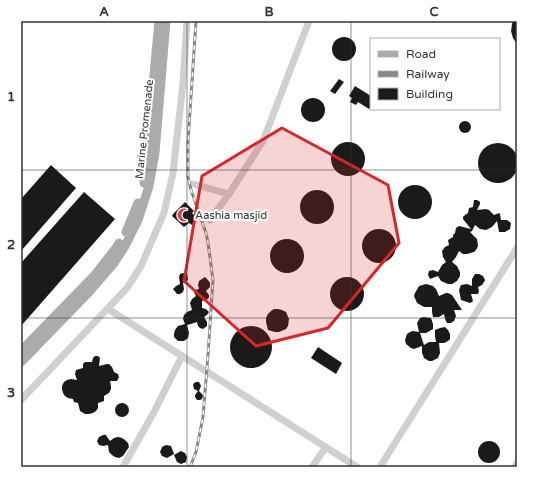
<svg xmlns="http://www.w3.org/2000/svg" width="538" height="488" font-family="'Varela Round',sans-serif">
	<rect width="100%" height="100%" fill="#fff"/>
	<g fill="#1a1a1a">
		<polygon points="513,21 517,21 517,44 513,38 511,31 512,24"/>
		<circle cx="344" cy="49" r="12"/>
		<polygon points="339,79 344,82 335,94 330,91"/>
		<polygon points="355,86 371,96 371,106 369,109 358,102 356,105 350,102 352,98 349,96"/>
		<circle cx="313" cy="110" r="12"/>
		<circle cx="465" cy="127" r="6"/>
		<circle cx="348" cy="159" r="17"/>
		<circle cx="498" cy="163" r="20"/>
		<polygon points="51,165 76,188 21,251 21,199"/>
		<circle cx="415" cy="202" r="17"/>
		<circle cx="317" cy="207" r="17"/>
		<polygon points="84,192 115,219 21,326 21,263"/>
		<polygon points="474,200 477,200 480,202 480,204 477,210 486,209 489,210 494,215 499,213 500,214 501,220 507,220 511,223 510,229 505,232 499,232 497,221 492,227 486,230 480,229 475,225 472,231 470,232 477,239 478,246 476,250 474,252 467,254 463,254 459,251 456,257 452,262 457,266 460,272 460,276 457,281 452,284 448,284 441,281 438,276 430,279 428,275 429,271 433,270 438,272 442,265 446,262 443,257 442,251 445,247 449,245 448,240 453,237 453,235 455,233 456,228 459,226 471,229 463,219 463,217 465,215 468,213 469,208 473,207"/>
		<polygon points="185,202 194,211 192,213 197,218 198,220 192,225 189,223 184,227 172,216 173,214"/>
		<circle cx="379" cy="246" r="17"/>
		<circle cx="287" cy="256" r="17"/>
		<polygon points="183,273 187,274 188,279 186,282 183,283 184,289 183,292 180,294 177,294 173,289 176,286 180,284 179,277 180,274"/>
		<polygon points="475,274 479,274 483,276 485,280 484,282 482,285 478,287 479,291 478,294 471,294 473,301 472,302 470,303 461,300 459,290 461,285 467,284 472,286 472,279"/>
		<polygon points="205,277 208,280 210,283 210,287 206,291 209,295 209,297 208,299 202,301 202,308 206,309 209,312 207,315 204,317 207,322 207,326 203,329 200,328 198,326 197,322 191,324 187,325 189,333 188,338 184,341 178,341 174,337 174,334 175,330 178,326 185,324 183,319 184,315 187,312 192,310 190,303 192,299 196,296 194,292 195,290 199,289 198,285 199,281"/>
		<circle cx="347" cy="294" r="17"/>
		<polygon points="426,284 433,286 436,289 439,296 446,293 448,293 452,295 462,310 454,310 456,316 454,321 451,323 447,323 445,319 444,314 439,317 433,317 432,312 432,307 424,307 417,303 414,296 415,293 419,286"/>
		<polygon points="274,309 278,309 282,310 286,312 289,319 288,326 286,329 279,332 275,332 268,330 266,322 266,318 268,314 271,311"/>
		<polygon points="423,317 431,318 433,324 433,329 426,333 420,333 424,345 429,342 436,342 435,336 435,330 440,328 445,327 448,330 450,334 450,339 448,341 444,343 439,343 440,353 438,358 432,361 429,361 424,358 422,353 422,346 414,349 411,348 406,344 405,340 407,334 410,332 413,331 419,332 417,323 420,318"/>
		<circle cx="251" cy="347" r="21"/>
		<polygon points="318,347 342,363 336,374 311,358"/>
		<polygon points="95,356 98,356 100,358 99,366 107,364 109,364 112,367 114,372 118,374 119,377 117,381 110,381 111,386 111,389 109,393 104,396 104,401 98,403 98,408 96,411 93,413 89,414 85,414 80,411 78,403 74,402 73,399 68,398 65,396 63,393 62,389 62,386 64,382 67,380 71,379 77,380 75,374 76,370 83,368 83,364 85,362 92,362 93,358"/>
		<polygon points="196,382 199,382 201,386 199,391 202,394 203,396 202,399 200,400 197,400 195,397 195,395 198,391 194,389 193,385 194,383"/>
		<circle cx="122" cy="410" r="7"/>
		<polygon points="105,434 110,441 114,438 118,437 122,438 125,440 128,443 129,447 123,456 119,458 115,457 112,455 109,452 108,445 103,446 99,445 97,441 99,437 103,435 105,435"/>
		<circle cx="489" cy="452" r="11"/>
		<polygon points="166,445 171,446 174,454 167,458 162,456 160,452 162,447"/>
		<polygon points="181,451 185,453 187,457 186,462 181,464 177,462 174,455"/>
	</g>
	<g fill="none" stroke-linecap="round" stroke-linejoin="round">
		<g stroke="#d0d0d0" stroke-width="7">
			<polyline points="193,184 229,194"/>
			<polyline points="210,220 229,194 263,141 309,21"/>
			<polyline points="108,309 357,467"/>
			<polyline points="21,400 127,288 141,266 151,243 164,213 173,173 183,83 187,21"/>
			<polyline points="123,467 154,412 182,356"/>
			<polyline points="312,467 326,447"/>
			<polyline points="380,467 517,248"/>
			<polyline points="515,467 517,463"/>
		</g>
		<g stroke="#ababab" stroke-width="9">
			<polyline points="144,183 159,21"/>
			<polyline points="126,232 138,203"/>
			<polyline points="21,351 94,276 116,248 119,243"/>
			<polyline points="21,362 89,292 114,263 125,246 138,220 149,186 155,153 166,21"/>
		</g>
		<g stroke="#888" stroke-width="3">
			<polyline id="rail" points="190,467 196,452 203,417 208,355 213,280 208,243 206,233 191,190 188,177 188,142 196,21"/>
		</g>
		<use href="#rail" stroke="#fff" stroke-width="1.5" stroke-dasharray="4.5" stroke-linecap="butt"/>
	</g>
	<path fill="#d62828" fill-opacity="0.2" stroke="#d62828" stroke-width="3" stroke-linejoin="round" d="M282 128 388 185 399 243 328 328 256 346 184 281 202 176Z"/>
	<path fill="none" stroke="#333" stroke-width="1" stroke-opacity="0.55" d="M187 21V467M351 21V467M21 170H517M21 318H517"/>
	<defs>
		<g id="mosque-bare" transform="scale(1.08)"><path d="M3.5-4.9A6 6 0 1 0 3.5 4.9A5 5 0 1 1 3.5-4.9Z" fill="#e63946" stroke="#fff" stroke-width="2.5" paint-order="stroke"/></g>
	</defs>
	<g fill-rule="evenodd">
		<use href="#mosque-bare" x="184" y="215"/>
	</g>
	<g text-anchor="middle" stroke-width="4" stroke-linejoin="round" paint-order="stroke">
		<g font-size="11" fill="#333" stroke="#fff">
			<text transform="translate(144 129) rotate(-84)" y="4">Marine Promenade</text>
		</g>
		<g font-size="11" fill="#333" stroke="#fff" text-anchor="start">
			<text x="195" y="219">Aashia masjid</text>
		</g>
	</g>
	<rect width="538" height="488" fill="none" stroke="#ffffff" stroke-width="44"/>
	<rect x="370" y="38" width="130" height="72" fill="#ffffff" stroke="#adadad"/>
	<rect x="378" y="51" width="20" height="6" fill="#ababab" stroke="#adadad"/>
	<text x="406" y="58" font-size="12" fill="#333333">Road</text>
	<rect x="378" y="71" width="20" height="6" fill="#888888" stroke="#adadad"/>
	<text x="406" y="78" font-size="12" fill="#333333">Railway</text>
	<rect x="378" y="88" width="20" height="12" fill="#1a1a1a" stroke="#adadad"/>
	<text x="406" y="98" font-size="12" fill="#333333">Building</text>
	<rect x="22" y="22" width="494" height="444" fill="none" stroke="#333" stroke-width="1.5"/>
	<g font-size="13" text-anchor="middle" font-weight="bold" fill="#333">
		<text x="104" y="16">A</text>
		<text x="269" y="16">B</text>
		<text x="434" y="16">C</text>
		<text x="11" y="101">1</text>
		<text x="11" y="249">2</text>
		<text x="11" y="397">3</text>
	</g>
</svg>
